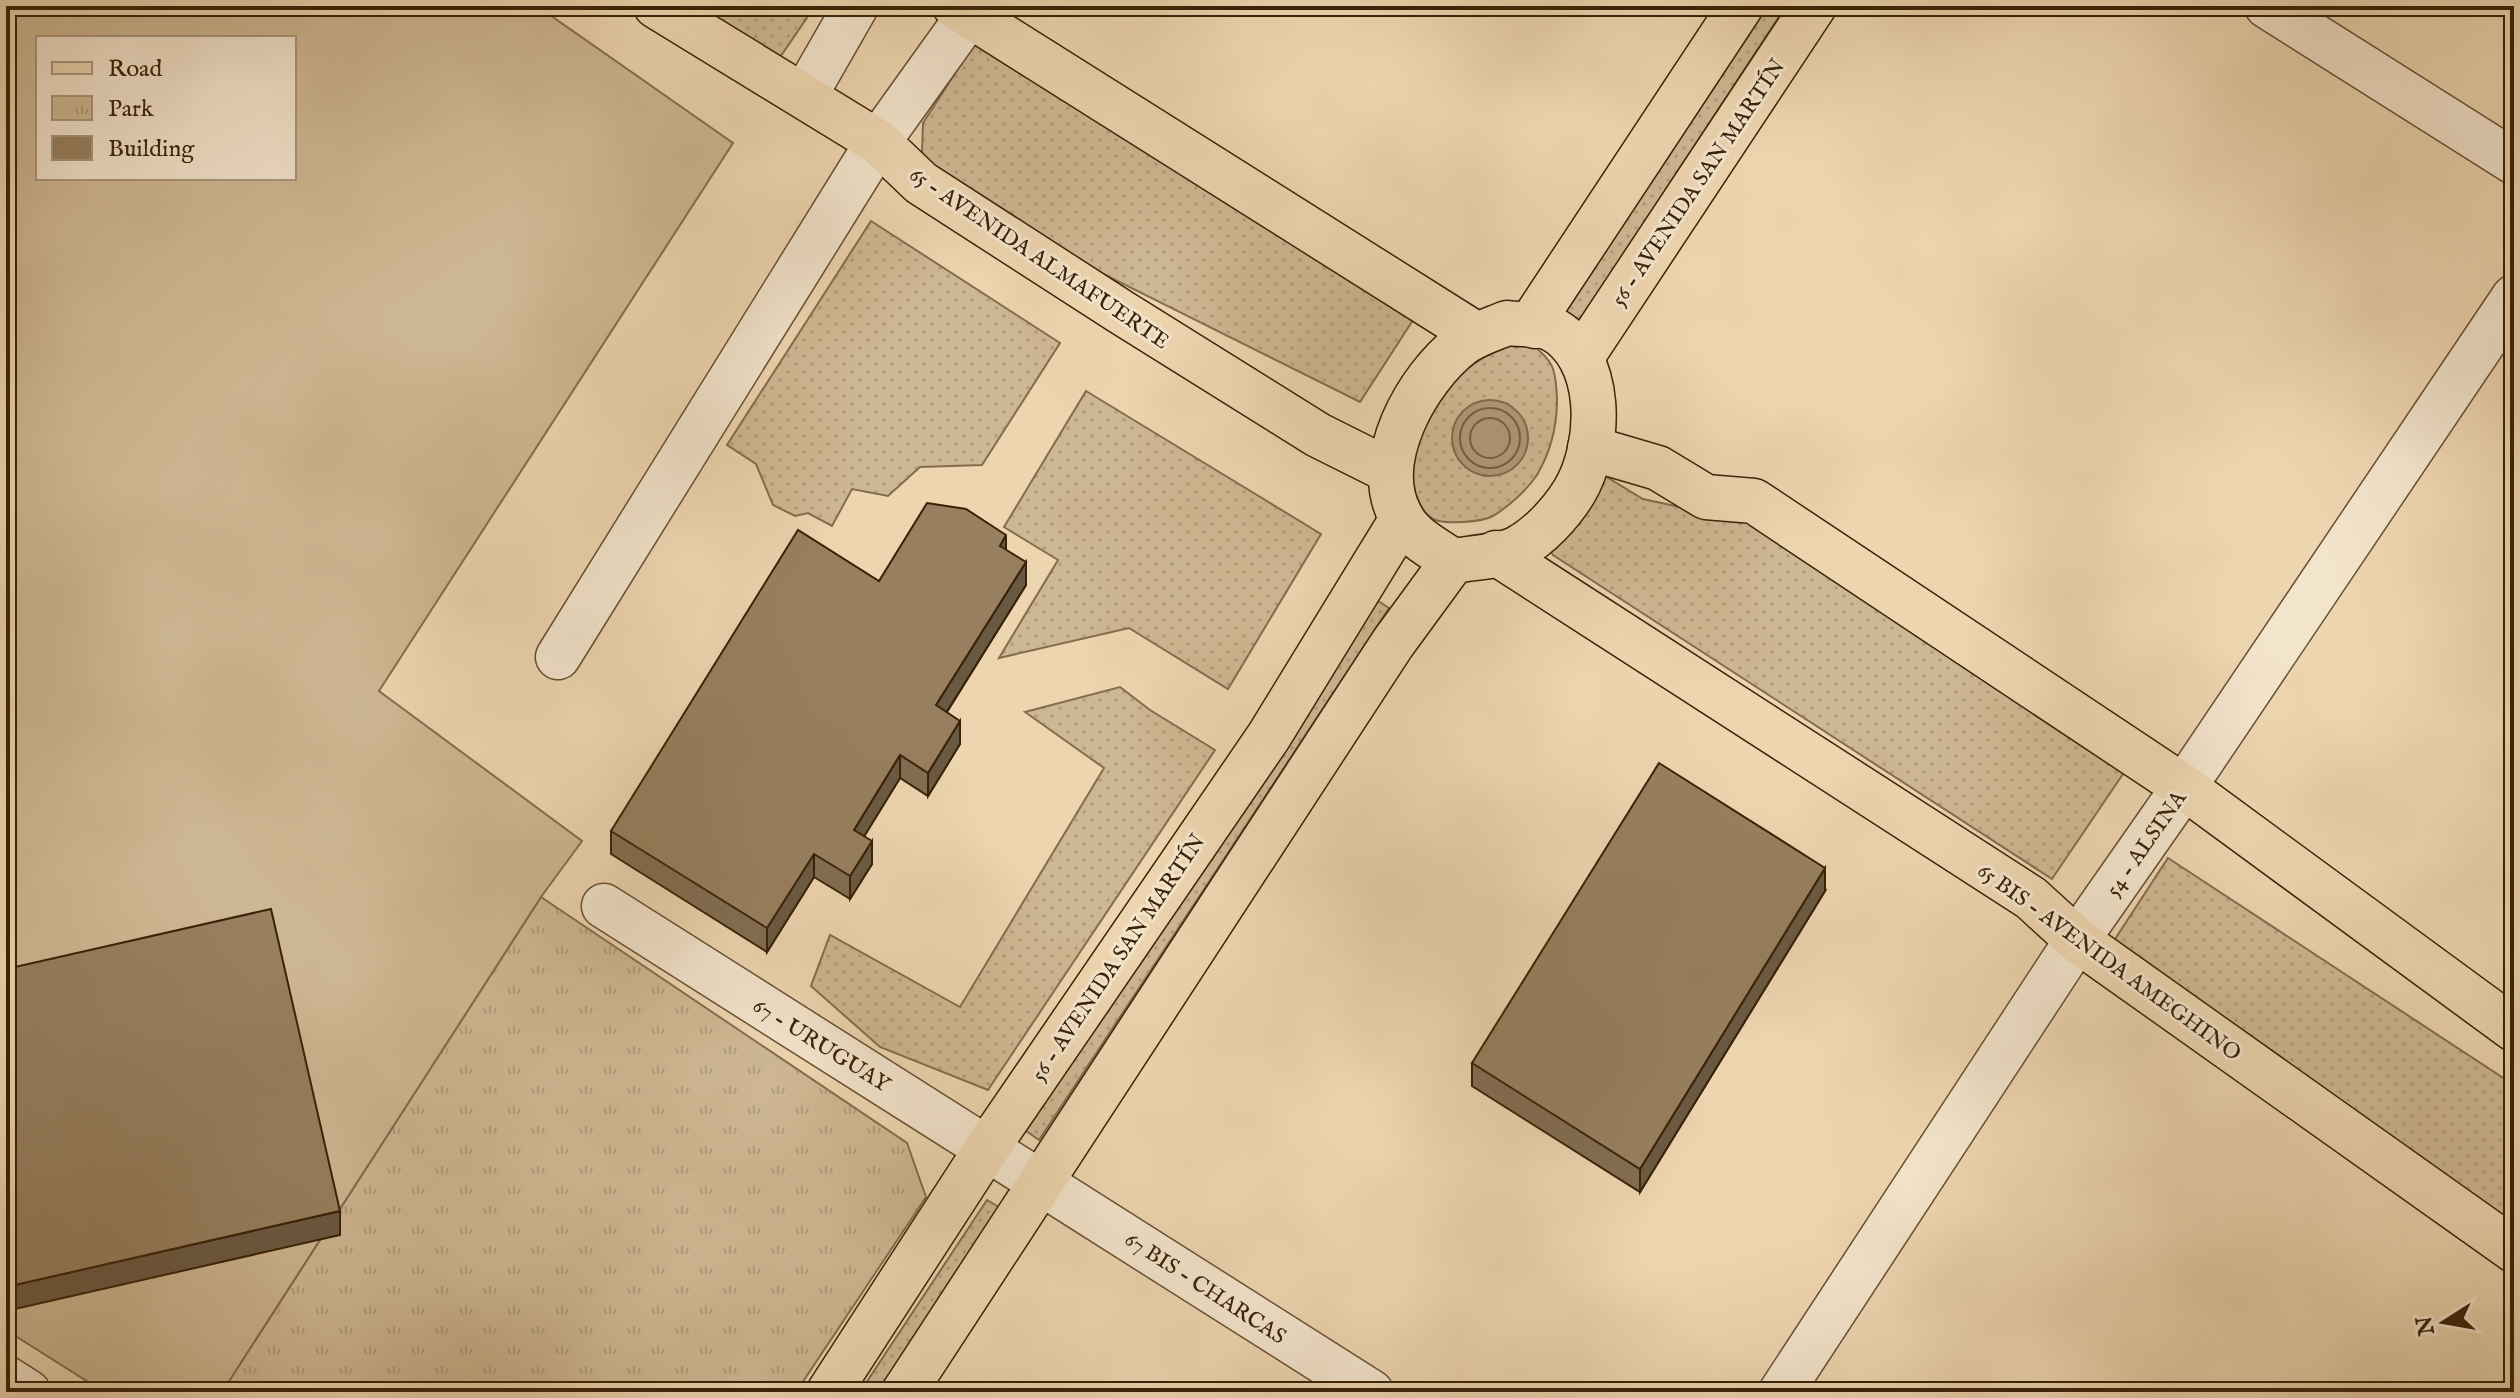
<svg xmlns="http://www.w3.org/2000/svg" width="2520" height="1398" font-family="'IM FELL English',serif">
	<defs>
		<pattern id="grass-dots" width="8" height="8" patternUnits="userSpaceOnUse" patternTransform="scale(2)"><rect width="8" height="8" fill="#ceb793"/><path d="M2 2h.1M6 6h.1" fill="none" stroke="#b29d7d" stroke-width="1.8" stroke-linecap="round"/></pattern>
		<pattern id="park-tufts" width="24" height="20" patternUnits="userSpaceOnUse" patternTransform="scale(2)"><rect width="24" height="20" fill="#ceb793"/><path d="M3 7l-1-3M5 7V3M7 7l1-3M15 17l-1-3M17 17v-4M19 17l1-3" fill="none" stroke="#b29d7d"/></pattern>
	</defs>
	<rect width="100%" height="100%" fill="#edd5b0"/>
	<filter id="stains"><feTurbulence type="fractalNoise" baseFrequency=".0025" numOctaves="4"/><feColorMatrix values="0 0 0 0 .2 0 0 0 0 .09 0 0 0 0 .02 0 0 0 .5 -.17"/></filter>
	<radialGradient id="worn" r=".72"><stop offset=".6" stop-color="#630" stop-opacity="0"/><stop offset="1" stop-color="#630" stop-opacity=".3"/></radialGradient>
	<g fill="url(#grass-dots)" stroke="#846c4e" stroke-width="2" fill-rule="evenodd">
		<polygon points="653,6 815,6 763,82"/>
		<polygon points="1766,6 1786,6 1580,320 1566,311"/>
		<polygon points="978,38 1415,317 1360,402 921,183 923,123"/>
		<polygon points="871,221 1060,343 982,465 920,467 888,496 852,489 832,526 808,513 795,516 773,505 756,464 727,445"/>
		<path d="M1530 343C1554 361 1556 369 1557 400 1557 427 1551 451 1537 475 1527 490 1508 507 1493 516 1482 522 1445 525 1433 519 1421 512 1415 495 1413 482 1402 421 1470 345 1530 343ZM1463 411 1528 438C1524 463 1508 467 1487 476L1465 467C1456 444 1447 434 1463 411Z"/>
		<polygon points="1086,391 1321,534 1228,689 1129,628 999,658 1058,560 1004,527"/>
		<polygon points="1587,465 1643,499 1759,524 2127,768 2052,879 1553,555 1542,538"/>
		<polygon points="1375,599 1389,608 1039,1140 1025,1130"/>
		<polygon points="1120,687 1150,710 1215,750 988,1090 880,1047 811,986 830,935 960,1007 1104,768 1025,712"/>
		<polygon points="2168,858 2514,1085 2514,1225 2104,956"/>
		<polygon points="987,1200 1002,1209 881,1392 860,1392"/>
	</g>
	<polygon fill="url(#park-tufts)" stroke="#846c4e" stroke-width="2" points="541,897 907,1143 926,1197 796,1392 222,1392"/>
	<path fill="#ceb793" stroke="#846c4e" stroke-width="2" fill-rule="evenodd" d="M6 6H537L733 143 379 691 582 841 541 897 222 1392H104L6 1330ZM38 38H294V178H38Z"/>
	<circle fill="#b09877" stroke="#80694b" stroke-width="2" cx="1490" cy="438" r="38"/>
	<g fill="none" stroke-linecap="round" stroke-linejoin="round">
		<g stroke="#745d40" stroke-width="2">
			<circle cx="1490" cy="438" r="30"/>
			<circle cx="1490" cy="438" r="20"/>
		</g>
		<g stroke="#664f32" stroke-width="47">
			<g id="minor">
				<polyline points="2267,6 2514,162"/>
				<polyline points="805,95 856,6"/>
				<polyline points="558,657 878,142 969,15"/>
				<polyline points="604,906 1371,1392"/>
				<polyline points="6,1378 28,1392"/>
				<polyline points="1781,1392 2077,940 2184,787 2514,297"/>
			</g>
		</g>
		<g stroke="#392208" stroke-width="47">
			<g id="major">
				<polyline points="656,6 878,142 921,183 1121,312 1318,435 1390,471"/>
				<polyline points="955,6 1477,335"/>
				<path d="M1507 323C1520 325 1538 323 1550 328 1605 355 1602 446 1574 492 1561 513 1540 536 1518 548 1503 556 1471 558 1453 561 1435 549 1411 537 1401 517 1370 461 1417 379 1462 344 1475 334 1493 329 1507 323Z"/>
				<polyline points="1535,326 1533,321 1741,6"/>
				<polyline points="1581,358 1814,6"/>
				<polyline points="1590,448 1658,468 1706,497 1754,501 2184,787 2514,1029"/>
				<polyline points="1496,553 2031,898 2077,940 2514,1250"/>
				<polyline points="829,1392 987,1148 1269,736 1402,519"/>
				<polyline points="904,1392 1393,643 1453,561"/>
			</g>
		</g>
		<use href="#minor" stroke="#f3e4cc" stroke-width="44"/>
		<use href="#major" stroke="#edd5b0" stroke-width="44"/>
	</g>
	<g fill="#826d52" stroke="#392208" stroke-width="2">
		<polygon points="1006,550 1026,585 947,712 960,744 928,796 900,778 864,836 872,864 850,899 814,877 767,952 611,854 611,831 879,581"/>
		<polygon points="1825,891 1640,1192 1472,1086 1472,1063"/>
	</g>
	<g fill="#6a5942" stroke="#392208" stroke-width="2">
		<polygon points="1006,535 1006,558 1000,546"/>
		<polygon points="1026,562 1026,585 936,729 936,705"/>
		<polygon points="960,721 960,744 928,796 928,773"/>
		<polygon points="900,755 900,778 854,853 854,830"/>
		<polygon points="872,841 872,864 850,899 850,876"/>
		<polygon points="814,854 814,877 767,952 767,928"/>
		<polygon points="1825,868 1825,891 1640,1192 1640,1169"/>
		<polygon points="340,1211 340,1235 6,1311 6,1287"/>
	</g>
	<g fill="#977f5f" stroke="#392208" stroke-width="2">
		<polygon points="927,503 966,509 1006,535 1000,546 1026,562 936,705 960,721 928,773 900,755 854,830 872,841 850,876 814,854 767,928 611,831 798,530 879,581"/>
		<polygon points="1659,763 1825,868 1640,1169 1472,1063"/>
		<polygon points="271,909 340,1211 6,1287 6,969"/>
	</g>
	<g text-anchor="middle" stroke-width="6" stroke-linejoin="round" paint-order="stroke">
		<g font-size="22" fill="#392208" stroke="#f3e4cc">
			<text transform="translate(1697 182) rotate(-56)" y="8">56 - AVENIDA SAN MARTÍN</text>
			<text transform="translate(1040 257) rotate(34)" y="8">65 - AVENIDA ALMAFUERTE</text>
			<text transform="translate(2145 843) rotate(-55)" y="8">54 - ALSINA</text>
			<text transform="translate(1117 957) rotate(-56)" y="8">56 - AVENIDA SAN MARTÍN</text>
			<text transform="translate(2110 961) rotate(36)" y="8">65 BIS - AVENIDA AMEGHINO</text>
			<text transform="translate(822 1044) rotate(32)" y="8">67 - URUGUAY</text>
			<text transform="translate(1206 1287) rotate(33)" y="8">67 BIS - CHARCAS</text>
		</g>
	</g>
	<rect width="2520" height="1398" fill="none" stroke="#edd5b0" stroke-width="32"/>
	<rect x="8" y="8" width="2504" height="1382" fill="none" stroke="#392208" stroke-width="4"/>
	<rect x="16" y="16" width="2488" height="1366" fill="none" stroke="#392208" stroke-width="2"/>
	<rect x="36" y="36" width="260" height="144" fill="#f3e4cc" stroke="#a9967e" stroke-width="2"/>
	<rect x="52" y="62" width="40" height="12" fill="#edd5b0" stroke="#a9967e" stroke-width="2"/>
	<text x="108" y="76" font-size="24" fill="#392208">Road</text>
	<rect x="52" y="96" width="40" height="24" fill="url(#park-tufts)" stroke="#a9967e" stroke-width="2"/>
	<text x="108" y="116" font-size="24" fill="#392208">Park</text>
	<rect x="52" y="136" width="40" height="24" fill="#977f5f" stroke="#a9967e" stroke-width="2"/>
	<text x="108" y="156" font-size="24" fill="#392208">Building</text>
	<g transform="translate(2444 1322) rotate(259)" stroke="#f3e4cc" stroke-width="6" paint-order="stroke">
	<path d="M0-6L14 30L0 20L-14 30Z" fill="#392208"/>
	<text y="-12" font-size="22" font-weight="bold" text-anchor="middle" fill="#392208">N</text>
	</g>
	<rect width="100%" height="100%" filter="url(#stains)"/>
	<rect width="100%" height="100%" fill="url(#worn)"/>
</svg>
